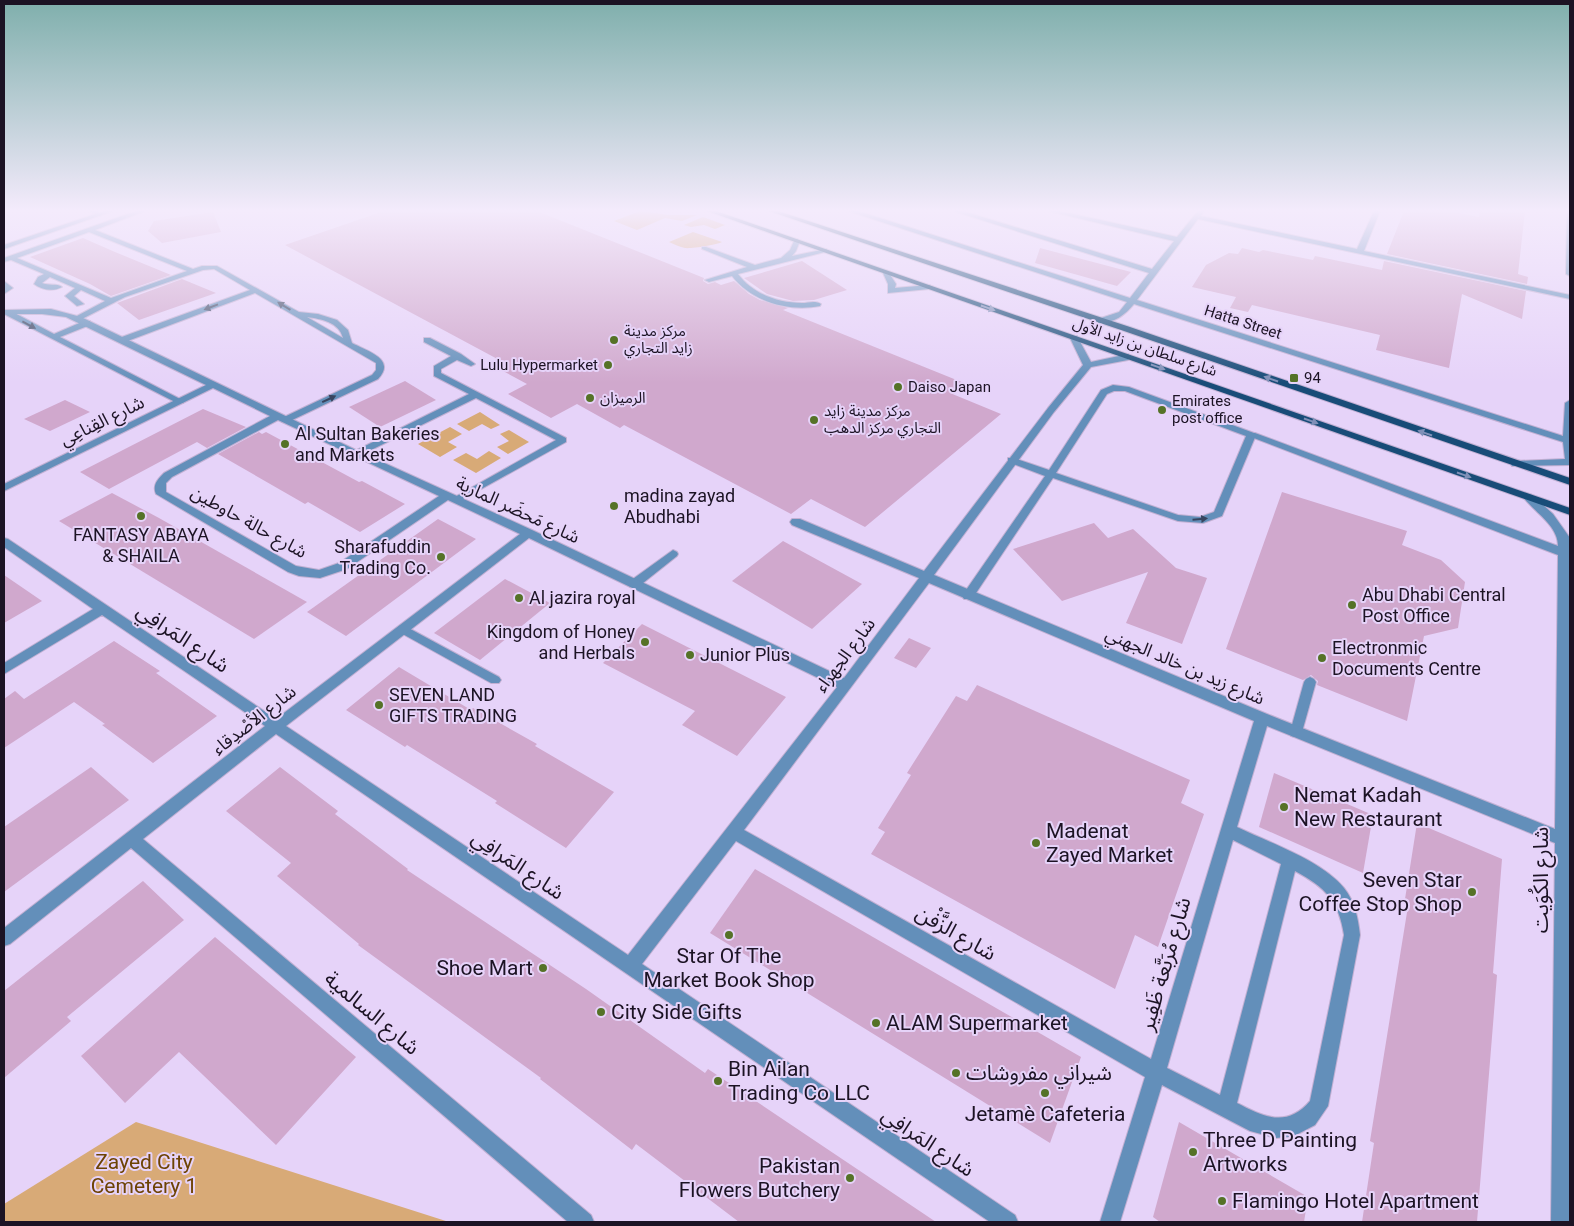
<svg xmlns="http://www.w3.org/2000/svg" width="1574" height="1226" font-family="Roboto,'Noto Sans Arabic',sans-serif">
	<rect width="100%" height="100%" fill="#e6d3f9"/>
	<g fill="#d8aa77">
		<polygon points="640,211 669,215 697,215 682,221 665,218 637,230 614,221"/>
		<polygon points="703,217 725,225 715,229 704,225 691,227 684,225"/>
		<path d="M693 232 722 242C717 245 690 249 685 248 680 247 674 244 669 242Z"/>
		<polygon points="480,412 500,425 491,429 482,424 469,431 457,424"/>
		<polygon points="450,427 462,434 448,442 457,447 440,457 418,444"/>
		<polygon points="509,430 529,442 508,454 497,447 509,441 500,434"/>
		<polygon points="489,451 501,458 476,473 453,460 466,453 477,459"/>
		<polygon points="136,1122 449,1222 4,1222 4,1204"/>
	</g>
	<g fill="#d0a8cd">
		<polygon points="384,211 537,211 704,278 703,281 708,284 715,282 721,285 734,281 749,294 760,300 788,308 783,310 964,383 950,393 1001,414 865,527 811,499 791,514 624,425 620,428 577,404 551,418 508,394 527,384 494,366 503,362 285,245"/>
		<polygon points="1404,211 1448,211 1479,217 1480,211 1525,211 1518,274 1528,277 1527,284 1387,254"/>
		<polygon points="213,212 221,232 162,243 148,231 154,221"/>
		<polygon points="83,238 115,252 171,275 111,296 90,284 30,257"/>
		<polygon points="1040,248 1131,272 1117,286 1035,263"/>
		<polygon points="1242,248 1259,252 1263,250 1313,260 1315,256 1382,270 1384,261 1526,291 1522,319 1462,294 1449,368 1376,350 1380,335 1252,305 1248,312 1230,308 1236,297 1192,287 1206,265 1229,253 1238,254"/>
		<polygon points="802,261 847,290 814,300 793,301 767,294 744,278"/>
		<polygon points="182,279 216,293 139,320 117,303"/>
		<polygon points="405,381 436,400 380,427 349,407"/>
		<polygon points="65,400 90,412 50,431 24,419"/>
		<polygon points="203,409 246,427 207,448 197,442 109,489 80,472"/>
		<polygon points="259,432 262,434 266,432 359,482 362,481 405,504 360,532 308,502 305,504 218,454"/>
		<polygon points="1282,492 1407,531 1402,545 1441,560 1465,582 1458,628 1424,636 1407,721 1317,685 1318,681 1311,675 1303,680 1226,649"/>
		<polygon points="112,493 159,518 307,602 254,639 59,521"/>
		<polygon points="438,519 476,539 346,636 307,612"/>
		<polygon points="1094,523 1108,538 1133,529 1176,568 1207,578 1182,644 1126,623 1148,572 1062,601 1013,549"/>
		<polygon points="783,541 862,584 812,629 732,581"/>
		<polygon points="4,575 42,601 4,623"/>
		<polygon points="505,579 550,603 480,660 434,633"/>
		<polygon points="642,624 786,697 737,756 682,725 695,711 603,663"/>
		<polygon points="909,638 931,648 916,668 894,658"/>
		<polygon points="114,641 160,671 156,673 217,716 153,763 102,725 105,724 74,702 4,748 4,699 15,691 24,699"/>
		<polygon points="399,667 471,710 473,708 537,744 535,746 614,792 566,848 495,803 497,801 407,745 405,747 346,710"/>
		<polygon points="977,685 1190,780 1181,803 1204,814 1158,947 1135,935 1115,989 871,854 885,832 878,828 911,775 907,773 956,696 967,701"/>
		<polygon points="91,767 129,800 4,892 4,827"/>
		<polygon points="280,767 338,811 335,814 408,869 407,870 586,989 705,1073 708,1069 936,1222 739,1222 636,1144 632,1150 540,1079 541,1078 358,945 359,944 277,876 291,863 226,811"/>
		<polygon points="1274,773 1373,815 1363,873 1259,827"/>
		<polygon points="1417,823 1502,859 1493,973 1497,975 1477,1222 1362,1222 1374,1143 1370,1141 1409,900 1405,899"/>
		<polygon points="755,869 1081,1057 1050,1143 710,933"/>
		<polygon points="143,881 184,920 67,1017 71,1021 4,1078 4,991"/>
		<polygon points="215,937 356,1057 276,1145 179,1052 125,1103 81,1056"/>
		<polygon points="1179,1122 1308,1197 1304,1222 1160,1222 1153,1217"/>
	</g>
	<g fill="none" stroke-linecap="round" stroke-linejoin="round">
		<g stroke="#c2b0d3" stroke-width="2">
			<g id="service">
				<polygon points="89,211 97,211 103,214 100,216"/>
				<path d="M136 211H145L95 230 193 269 202 266H217L299 312 318 314 337 320 348 330 352 343C367 351 397 359 378 379L288 422H282V418L372 375 376 370V363L255 293 125 342H119V338L250 290 214 269 203 270 125 297 78 321H75V317L105 301 81 290 74 296 84 304 77 306 65 296 75 288 50 277 42 283C48 286 57 283 62 287 53 292 42 290 34 284L38 277 44 274 11 260 4 262V258ZM89 232 187 271 111 298 17 258ZM307 317C321 319 339 322 343 338Z"/>
				<path d="M797 239 800 241 796 251 792 256 826 249 829 251 738 274C753 294 778 303 802 303 808 303 815 300 821 304L820 306C789 312 752 302 732 276L709 282 705 280 747 267 702 249V247H706L755 265 781 258 790 250 794 241Z"/>
				<polygon points="884,272 889,273 896,284 895,288 929,285 933,287 929,289 888,293 888,284 883,273"/>
				<polygon points="4,281 13,288 4,294"/>
				<polygon points="4,310 9,310 54,334 84,321 90,321 90,325 60,337 184,401 183,403 177,403 4,314"/>
				<polygon points="424,338 430,338 461,354 475,364 471,366 457,360 441,369 441,373 566,438 566,442 456,503 451,500 453,498 556,440 476,398 359,456 353,456 353,452 469,394 434,376 434,366 451,356 424,342"/>
				<path d="M1113 385 1129 387 1254 433 1256 435 1222 516 1203 523 1178 521 1053 478 972 599H964L962 596 964 593 1045 476 1008 462V458H1014L1049 470 1101 390ZM1114 391H1125L1246 436 1214 512 1200 517 1178 515 1056 473 1107 394Z"/>
				<polygon points="673,550 677,552 678,554 677,556 638,587 630,587 629,584 630,581"/>
				<polygon points="403,625 499,677 501,680 499,683 491,683 399,632 397,629 399,626"/>
				<polygon points="1310,677 1314,679 1316,682 1302,732 1301,736 1296,737 1291,736 1290,732 1304,682 1306,679"/>
			</g>
		</g>
		<g stroke="#c2b0d3" stroke-width="2">
			<g id="minor">
				<polygon points="104,211 113,211 4,249 4,245"/>
				<path d="M848 211H858L1130 298 1149 273 953 211H963L1152 269 1174 241 1048 211H1060L1177 237 1198 211H1204L1201 216 1357 249 1374 211H1380L1364 251 1570 295V299L1198 219 1137 300 1563 436 1565 403 1570 400V465L1512 466 1511 464 1516 461 1565 459 1563 442 1134 304C1125 315 1113 324 1098 323V319L1119 312 1127 302Z"/>
				<polygon points="1567,211 1570,211 1570,276 1566,274"/>
				<path d="M51 309 81 317 360 452 532 530 844 678 919 578 792 525 790 522 792 519H800L924 571 1048 408 1083 365 1070 338 1077 336 1091 362 1128 354 1132 357 1128 360 1091 367 1054 412 934 575 1267 714 1555 829 1558 555 1246 435 1247 433H1255L1558 546C1558 525 1534 512 1523 497L1528 494 1532 495 1553 514 1570 538V1222H1551L1555 843 1267 726 1237 827C1270 843 1321 860 1344 888 1355 902 1358 918 1360 935L1328 1106 1315 1125 1294 1136 1276 1138 1250 1131 1162 1085 1120 1222H1100L1145 1077 736 841 642 964 1015 1215 1018 1222H990L276 734 143 839 591 1215 594 1222H568L131 848 10 944 4 946V928L265 726 102 615 4 674V663L93 609 4 547V538L8 539 276 719 520 534 448 500 347 569 320 578 299 576 288 572 156 494C152 485 158 479 164 473L270 416 213 388 4 491V484L206 385 66 317 42 314H4V310ZM278 420 439 496 339 563 319 570 296 566 166 492V483L172 477ZM529 538 837 687 628 955 286 726ZM929 583 1254 721 1151 1059 744 830ZM1233 840 1281 864 1220 1095 1167 1068ZM1295 871C1325 887 1339 901 1344 935L1310 1101C1287 1128 1264 1117 1237 1103Z"/>
			</g>
		</g>
		<g stroke="#c2b0d3" stroke-width="2">
			<g id="primary">
				<polygon points="707,211 716,211 1570,508 1570,515"/>
				<polygon points="769,211 778,211 1130,327 1570,478 1570,485 1124,331"/>
			</g>
		</g>
		<use href="#service" fill="#638fba" fill-rule="evenodd"/>
		<use href="#minor" fill="#638fba" fill-rule="evenodd"/>
		<use href="#primary" fill="#184c78" fill-rule="evenodd"/>
	</g>
	<defs><path id="oneway-solid" d="M-6-.8H1V-3.2L6.5 0L1 3.2V.8H-6Z" transform="scale(1.25)"/></defs>
	<g fill="#384560">
		<use href="#oneway-solid" transform="translate(284 306) rotate(-149)"/>
		<use href="#oneway-solid" transform="translate(211 307) rotate(159)"/>
		<use href="#oneway-solid" transform="translate(29 325) rotate(28)"/>
		<use href="#oneway-solid" transform="translate(329 399) rotate(-25)"/>
		<use href="#oneway-solid" transform="translate(1200 519) rotate(-5)"/>
	</g>
	<g fill="#7f90b8">
		<use href="#oneway-solid" transform="translate(988 308) rotate(19)"/>
		<use href="#oneway-solid" transform="translate(1158 367) rotate(19)"/>
		<use href="#oneway-solid" transform="translate(1271 379) rotate(-161)"/>
		<use href="#oneway-solid" transform="translate(1311 421) rotate(19)"/>
		<use href="#oneway-solid" transform="translate(1425 433) rotate(-161)"/>
		<use href="#oneway-solid" transform="translate(1464 475) rotate(19)"/>
	</g>
	<linearGradient id="sky" x2="0" y2="1"><stop stop-color="#7fafac"/><stop offset="0.55" stop-color="#f4ebfc"/><stop offset="1" stop-color="#f4ebfc" stop-opacity="0"/></linearGradient>
	<rect width="1574" height="383" fill="url(#sky)"/>
	<g fill="#557227" stroke="#e6d3f9" stroke-width="2">
		<circle cx="614" cy="340" r="5"/>
		<circle cx="608" cy="365" r="5"/>
		<rect x="1289" y="373" width="10" height="10" rx="2.5"/>
		<circle cx="898" cy="387" r="5"/>
		<circle cx="590" cy="398" r="5"/>
		<circle cx="1162" cy="410" r="5"/>
		<circle cx="814" cy="420" r="5"/>
		<circle cx="285" cy="444" r="5"/>
		<circle cx="614" cy="506" r="5"/>
		<circle cx="141" cy="516" r="5"/>
		<circle cx="441" cy="557" r="5"/>
		<circle cx="519" cy="598" r="5"/>
		<circle cx="1352" cy="605" r="5"/>
		<circle cx="645" cy="642" r="5"/>
		<circle cx="690" cy="655" r="5"/>
		<circle cx="1322" cy="658" r="5"/>
		<circle cx="379" cy="705" r="5"/>
		<circle cx="1284" cy="807" r="5"/>
		<circle cx="1036" cy="843" r="5"/>
		<circle cx="1472" cy="892" r="5"/>
		<circle cx="729" cy="935" r="5"/>
		<circle cx="543" cy="968" r="5"/>
		<circle cx="601" cy="1012" r="5"/>
		<circle cx="876" cy="1023" r="5"/>
		<circle cx="956" cy="1073" r="5"/>
		<circle cx="718" cy="1081" r="5"/>
		<circle cx="1045" cy="1093" r="5"/>
		<circle cx="1193" cy="1152" r="5"/>
		<circle cx="850" cy="1178" r="5"/>
		<circle cx="1222" cy="1201" r="5"/>
	</g>
	<g text-anchor="middle" stroke-width="4" stroke-linejoin="round" paint-order="stroke">
		<g font-size="15" fill="#1c1324" stroke="#e6d3f9">
			<text transform="translate(1243 322) rotate(18)" y="5">Hatta Street</text>
			<text transform="translate(1145 347) rotate(19)" y="5">شارع سلطان بن زايد الأول</text>
		</g>
		<g font-size="15" fill="#1c1324" stroke="#e6d3f9" text-anchor="start">
			<text x="624" y="336">مركز مدينة<tspan x="624" dy="17">زايد التجاري</tspan></text>
			<text x="598" y="370" text-anchor="end">Lulu Hypermarket</text>
			<text x="1304" y="383">94</text>
			<text x="908" y="392">Daiso Japan</text>
			<text x="600" y="403">الرميزان</text>
			<text x="1172" y="406">Emirates<tspan x="1172" dy="17">post office</tspan></text>
			<text x="824" y="416">مركز مدينة زايد<tspan x="824" dy="17">التجاري مركز الدهب</tspan></text>
		</g>
		<g font-size="18" fill="#1c1324" stroke="#e6d3f9">
			<text transform="translate(102 421) rotate(-26)" y="6">شارع القِناعِي</text>
			<text transform="translate(518 510) rotate(25)" y="6">شارع مَحضَر المارية</text>
			<text transform="translate(249 522) rotate(29)" y="6">شارع حالة حاوطين</text>
			<text transform="translate(845 655) rotate(-53)" y="6">شارع الجهراء</text>
			<text transform="translate(1185 666) rotate(23)" y="6">شارع زيد بن خالد الجهني</text>
			<text transform="translate(254 720) rotate(-38)" y="6">شارع الأصْدِقاء</text>
		</g>
		<g font-size="18" fill="#1c1324" stroke="#e6d3f9" text-anchor="start">
			<text x="295" y="440">Al Sultan Bakeries<tspan x="295" dy="21">and Markets</tspan></text>
			<text x="624" y="502">madina zayad<tspan x="624" dy="21">Abudhabi</tspan></text>
			<text x="141" y="541" text-anchor="middle">FANTASY ABAYA<tspan x="141" dy="21">&amp; SHAILA</tspan></text>
			<text x="431" y="553" text-anchor="end">Sharafuddin<tspan x="431" dy="21">Trading Co.</tspan></text>
			<text x="1362" y="601">Abu Dhabi Central<tspan x="1362" dy="21">Post Office</tspan></text>
			<text x="529" y="604">Al jazira royal</text>
			<text x="635" y="638" text-anchor="end">Kingdom of Honey<tspan x="635" dy="21">and Herbals</tspan></text>
			<text x="1332" y="654">Electronmic<tspan x="1332" dy="21">Documents Centre</tspan></text>
			<text x="700" y="661">Junior Plus</text>
			<text x="389" y="701">SEVEN LAND<tspan x="389" dy="21">GIFTS TRADING</tspan></text>
		</g>
		<g font-size="21" fill="#1c1324" stroke="#e6d3f9">
			<text transform="translate(183 638) rotate(34)" y="7">شارع المَرافِي</text>
			<text transform="translate(518 865) rotate(34)" y="7">شارع المَرافِي</text>
			<text transform="translate(1541 880) rotate(-90)" y="7">شارع الكُوَيت</text>
			<text transform="translate(956 933) rotate(30)" y="7">شارع الزَّفْن</text>
			<text transform="translate(1165 964) rotate(-74)" y="7">شارع مُرَبَّعة ظَفِير</text>
			<text transform="translate(372 1013) rotate(40)" y="7">شارع السالمية</text>
			<text transform="translate(928 1142) rotate(34)" y="7">شارع المَرافِي</text>
		</g>
		<g font-size="21" fill="#1c1324" stroke="#e6d3f9" text-anchor="start">
			<text x="1294" y="802">Nemat Kadah<tspan x="1294" dy="24">New Restaurant</tspan></text>
			<text x="1046" y="838">Madenat<tspan x="1046" dy="24">Zayed Market</tspan></text>
			<text x="1462" y="887" text-anchor="end">Seven Star<tspan x="1462" dy="24">Coffee Stop Shop</tspan></text>
			<text x="729" y="963" text-anchor="middle">Star Of The<tspan x="729" dy="24">Market Book Shop</tspan></text>
			<text x="533" y="975" text-anchor="end">Shoe Mart</text>
			<text x="611" y="1019">City Side Gifts</text>
			<text x="886" y="1030">ALAM Supermarket</text>
			<text x="728" y="1076">Bin Ailan<tspan x="728" dy="24">Trading Co LLC</tspan></text>
			<text x="966" y="1080">شيراني مفروشات</text>
			<text x="1045" y="1121" text-anchor="middle">Jetamè Cafeteria</text>
			<text x="1203" y="1147">Three D Painting<tspan x="1203" dy="24">Artworks</tspan></text>
			<text x="840" y="1173" text-anchor="end">Pakistan<tspan x="840" dy="24">Flowers Butchery</tspan></text>
			<text x="1232" y="1208">Flamingo Hotel Apartment</text>
		</g>
		<g font-size="21" fill="#6d4304" stroke="#e6d3f9">
			<text x="144" y="1169">Zayed City<tspan x="144" dy="24">Cemetery 1</tspan></text>
		</g>
	</g>
	<rect width="1574" height="1226" fill="none" stroke="#1c1324" stroke-width="10"/>
</svg>
